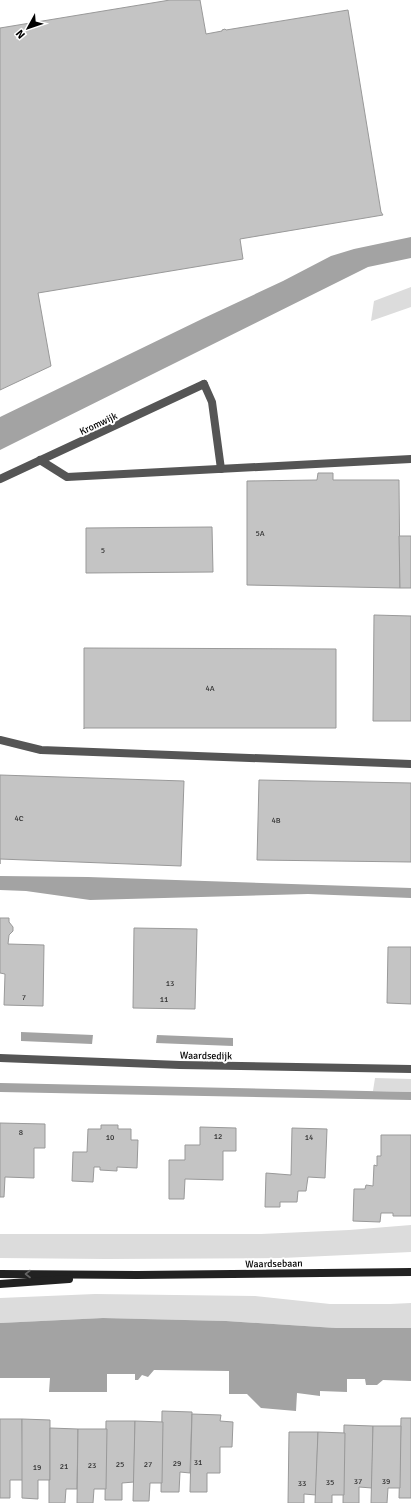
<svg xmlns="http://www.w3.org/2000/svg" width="411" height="1503" font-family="Signika,sans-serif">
	<rect width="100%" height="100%" fill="#fff"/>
	<g fill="#dcdcdc">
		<polygon points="411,287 411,307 371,321 374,301"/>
		<polygon points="375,1078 411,1079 411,1092 373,1091"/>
		<polygon points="411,1225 411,1252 282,1258 106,1259 0,1258 0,1234 261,1234 349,1230"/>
		<polygon points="95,1294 255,1296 330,1304 390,1304 411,1303 411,1328 336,1328 226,1321 103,1318 0,1323 0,1298"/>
	</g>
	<g fill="#a3a3a3">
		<polygon points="411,237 411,258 368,267 0,450 0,417 204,318 283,281 331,256 354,249"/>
		<polygon points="0,876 88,877 411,888 411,898 308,894 90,900 26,891 0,890"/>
		<polygon points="21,1032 93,1035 92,1044 21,1041"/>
		<polygon points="157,1035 233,1038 233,1046 156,1043"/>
		<polygon points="0,1083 411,1092 411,1100 0,1092"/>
		<polygon points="103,1318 226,1321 336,1328 411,1328 411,1381 383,1380 377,1385 366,1385 365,1379 347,1379 347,1392 320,1391 320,1396 297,1393 296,1411 261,1408 247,1394 229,1394 229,1371 154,1370 148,1377 142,1375 138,1380 135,1380 135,1374 107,1374 107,1392 49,1392 50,1378 0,1378 0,1323"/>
	</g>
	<g fill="#c4c4c4" stroke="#999">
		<polygon points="170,0 200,0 206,34 222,31 222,30 225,29 226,30 348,10 381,212 383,215 240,239 243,259 38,293 51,366 0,390 0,28"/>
		<polygon points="318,473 333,473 333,480 399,480 400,588 247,585 247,481 317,480"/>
		<polygon points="212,527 213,572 86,573 86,528"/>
		<polygon points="399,536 411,536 411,588 400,588"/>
		<polygon points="374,615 411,616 411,721 373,721"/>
		<polygon points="84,648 336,649 336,728 84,728 84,729"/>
		<polygon points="0,775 184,781 181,866 0,859 0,864"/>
		<polygon points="259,780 411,783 411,862 257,860"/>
		<polygon points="0,918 9,918 9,922 13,927 13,931 9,935 8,944 44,945 43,1006 4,1005 5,974 0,973"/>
		<polygon points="134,928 197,929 195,1009 133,1008"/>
		<polygon points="388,947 411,947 411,1004 387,1003"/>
		<polygon points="0,1123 45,1124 45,1148 34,1148 34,1178 5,1177 4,1197 0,1197"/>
		<polygon points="101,1125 118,1125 118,1129 131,1129 131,1140 138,1140 137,1168 117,1167 117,1171 100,1170 100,1167 94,1167 93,1182 72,1181 73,1152 87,1152 88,1129 101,1129"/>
		<polygon points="200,1127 236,1128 236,1151 223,1151 223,1180 185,1179 184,1199 169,1199 169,1160 185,1160 185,1145 200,1145"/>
		<polygon points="292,1128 327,1129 325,1178 308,1177 306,1191 298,1191 297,1202 280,1202 280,1207 265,1207 266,1173 291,1175"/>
		<polygon points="381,1135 411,1135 411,1216 393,1216 393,1213 381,1213 380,1222 353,1221 354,1189 365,1189 366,1185 373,1186 374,1165 377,1166 377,1156 381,1156"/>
		<polygon points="162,1411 192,1412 190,1473 180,1472 179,1492 161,1492"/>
		<polygon points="192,1414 221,1415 220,1421 233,1422 232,1447 220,1447 220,1473 207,1473 207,1492 190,1492"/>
		<polygon points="401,1418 411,1418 411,1498 399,1498"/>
		<polygon points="0,1419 22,1419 23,1480 10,1480 10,1498 0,1498"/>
		<polygon points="22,1419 50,1420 50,1480 38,1480 38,1499 22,1498"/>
		<polygon points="106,1421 135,1421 134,1482 122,1483 122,1500 105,1500"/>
		<polygon points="135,1421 163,1422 162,1483 150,1483 149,1501 133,1501"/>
		<polygon points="344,1425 373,1426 372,1488 359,1487 359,1503 343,1503"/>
		<polygon points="373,1426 401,1426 400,1488 388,1488 387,1503 371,1503"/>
		<polygon points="50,1428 78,1429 77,1489 66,1489 65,1503 49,1503 49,1480 50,1480"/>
		<polygon points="78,1429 107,1429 106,1489 94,1489 93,1503 77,1503"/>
		<polygon points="289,1432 318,1432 316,1495 304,1494 304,1503 288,1503"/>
		<polygon points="318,1432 345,1433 344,1495 332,1495 332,1503 315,1503"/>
	</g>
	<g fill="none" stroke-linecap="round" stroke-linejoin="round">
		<g stroke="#555" stroke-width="8">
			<polyline points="204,384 212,402 221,469"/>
			<polyline points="40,460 67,477 411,459"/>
			<polyline points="0,740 41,750 411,764"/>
		</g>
		<g stroke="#555" stroke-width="8">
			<polyline points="0,479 204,384"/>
			<polyline points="0,1058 180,1065 411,1069"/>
		</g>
		<g stroke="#222" stroke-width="8">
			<polyline points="0,1274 137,1275 411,1272"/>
			<polyline points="0,1284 69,1279"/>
		</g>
	</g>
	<defs><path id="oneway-chevron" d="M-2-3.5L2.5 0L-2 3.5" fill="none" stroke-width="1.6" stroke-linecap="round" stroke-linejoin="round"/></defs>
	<use stroke="#646464" href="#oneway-chevron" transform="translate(28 1274) rotate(-180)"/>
	<g text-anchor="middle" stroke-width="4" stroke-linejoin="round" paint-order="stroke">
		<g font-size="8" fill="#313131">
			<text x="260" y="536">5A</text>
			<text x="103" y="553">5</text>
			<text x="210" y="691">4A</text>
			<text x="19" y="821">4C</text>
			<text x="276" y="823">4B</text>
			<text x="170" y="986">13</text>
			<text x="24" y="1000">7</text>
			<text x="164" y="1002">11</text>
			<text x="21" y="1135">8</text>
			<text x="218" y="1139">12</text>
			<text x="110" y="1140">10</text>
			<text x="309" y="1140">14</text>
			<text x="198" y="1465">31</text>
			<text x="177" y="1466">29</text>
			<text x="120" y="1467">25</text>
			<text x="148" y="1467">27</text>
			<text x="92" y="1468">23</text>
			<text x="64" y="1469">21</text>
			<text x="37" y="1470">19</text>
			<text x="358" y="1484">37</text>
			<text x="386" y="1484">39</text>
			<text x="330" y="1485">35</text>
			<text x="302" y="1486">33</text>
		</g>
		<g font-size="10" fill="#000" stroke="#fff">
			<text transform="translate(98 423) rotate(-25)" y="4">Kromwijk</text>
			<text transform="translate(206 1055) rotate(1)" y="4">Waardsedijk</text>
			<text transform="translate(274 1263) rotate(-1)" y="4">Waardsebaan</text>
		</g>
	</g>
	<g transform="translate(28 28) rotate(230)" stroke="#ffffff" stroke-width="3" paint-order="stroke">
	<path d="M0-3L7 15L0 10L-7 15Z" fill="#000000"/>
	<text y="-6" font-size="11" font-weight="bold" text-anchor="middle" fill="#000000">N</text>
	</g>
</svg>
